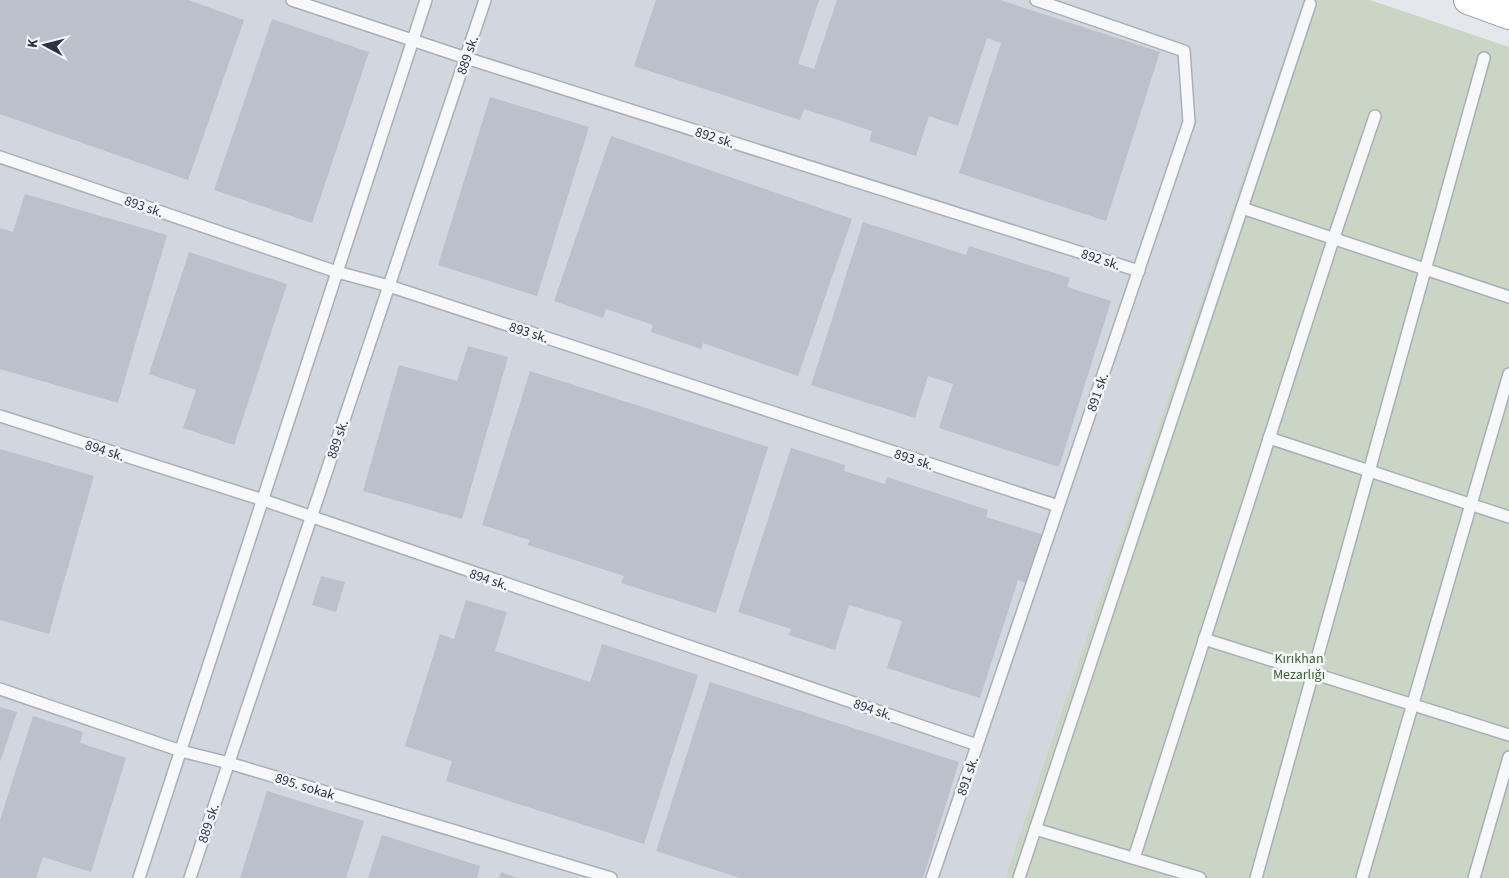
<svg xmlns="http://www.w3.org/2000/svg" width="1509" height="878" font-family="'Source Sans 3',sans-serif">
	<rect width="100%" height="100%" fill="#e4e7ec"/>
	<polygon fill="#d2d6de" points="0,0 1303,0 1005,878 0,878"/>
	<polygon fill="#c9d6c5" points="1303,0 1370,0 1509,47 1509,878 1005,878"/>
	<g fill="#bbc0ca">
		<polygon points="0,0 188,0 244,20 188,180 0,114"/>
		<polygon points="656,0 819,0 798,64 814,69 837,0 1000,0 1160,52 1106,221 959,173 1001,43 987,38 958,126 929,116 916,156 869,141 872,131 804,109 800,120 634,66"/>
		<polygon points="272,19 369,52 312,223 214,190"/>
		<polygon points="490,97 589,127 537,296 438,265"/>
		<polygon points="611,136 852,219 798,376 703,343 701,349 651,332 653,325 606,309 603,318 554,301"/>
		<polygon points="25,194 167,235 118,403 0,369 0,228 13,232"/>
		<polygon points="863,222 966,255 969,246 1070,278 1067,287 1111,301 1059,467 939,428 953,384 928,376 915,418 811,385"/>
		<polygon points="189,252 287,284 234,445 183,428 196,390 149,374"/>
		<polygon points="468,346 508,357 462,519 363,491 399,365 457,381"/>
		<polygon points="530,371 768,447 716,613 621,583 624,576 528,545 530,540 482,525"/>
		<polygon points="791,448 845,465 844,471 885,484 887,477 988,510 986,517 1044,535 1028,584 1018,580 980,698 887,668 902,621 849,605 835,650 789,635 791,629 738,612"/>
		<polygon points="0,449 94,476 49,634 0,620"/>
		<polygon points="321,576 345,582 336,612 312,605"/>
		<polygon points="466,600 507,612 495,651 590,682 602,644 698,675 644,844 446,781 452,761 405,746 440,634 454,639"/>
		<polygon points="710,682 959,762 923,878 740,878 656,851"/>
		<polygon points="0,707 17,712 0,762"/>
		<polygon points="33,716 83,732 80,743 126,758 91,872 43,857 36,878 0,878 0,820"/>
		<polygon points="267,791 364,821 346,878 240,878"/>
		<polygon points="382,835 480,866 477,878 368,878"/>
		<polygon points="501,872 518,878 499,878"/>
	</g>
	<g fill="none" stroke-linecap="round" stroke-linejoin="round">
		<g stroke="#a9aeb7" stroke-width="14">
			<g id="service">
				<polyline points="292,0 466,58 1139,271"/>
				<polyline points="0,157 337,272 389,286 1058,506"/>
				<polyline points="1242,208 1509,297"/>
				<polyline points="0,416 263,500 977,745"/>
				<polyline points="1269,438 1509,517"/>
				<polyline points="1204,639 1509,735"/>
				<polyline points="0,689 181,751 229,763 611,878"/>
				<polyline points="1035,829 1200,878"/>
				<polyline points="1134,858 1333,240 1375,116"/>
				<polyline points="139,878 426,0"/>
				<polyline points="190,878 485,0"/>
				<polyline points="932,878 1189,122 1184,51 1036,0"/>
				<polyline points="1019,878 1310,4"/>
				<polyline points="1256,878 1484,58"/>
				<polyline points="1362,878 1509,374"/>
				<polyline points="1474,878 1509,757"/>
			</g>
		</g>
		<g stroke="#8b94a3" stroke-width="30">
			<polyline id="trunk" points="1468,0 1509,15"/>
		</g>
		<use href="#service" stroke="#f7f8fa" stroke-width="11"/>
		<use href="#trunk" stroke="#fff" stroke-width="28"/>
	</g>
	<g text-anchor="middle" stroke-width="5" stroke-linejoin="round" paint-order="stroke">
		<g font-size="14" fill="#2b3445" stroke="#f4f6f9">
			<text transform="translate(467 55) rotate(-71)" y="5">889 sk.</text>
			<text transform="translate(715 137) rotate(18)" y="5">892 sk.</text>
			<text transform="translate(144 206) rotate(19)" y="5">893 sk.</text>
			<text transform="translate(1101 259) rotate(18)" y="5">892 sk.</text>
			<text transform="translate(529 332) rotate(18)" y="5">893 sk.</text>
			<text transform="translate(1097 392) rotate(-71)" y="5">891 sk.</text>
			<text transform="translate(337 439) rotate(-71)" y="5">889 sk.</text>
			<text transform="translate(105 450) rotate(18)" y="5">894 sk.</text>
			<text transform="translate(914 459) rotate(18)" y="5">893 sk.</text>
			<text transform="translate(489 579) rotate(19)" y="5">894 sk.</text>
			<text transform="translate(873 709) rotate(19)" y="5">894 sk.</text>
			<text transform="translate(967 776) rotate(-71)" y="5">891 sk.</text>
			<text transform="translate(305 786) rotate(17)" y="5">895. sokak</text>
			<text transform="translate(208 823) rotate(-72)" y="5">889 sk.</text>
		</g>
		<g font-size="14" fill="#3f6138" stroke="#f4f6f9">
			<text x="1299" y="663">Kırıkhan<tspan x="1299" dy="16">Mezarlığı</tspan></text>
		</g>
	</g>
	<g transform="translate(45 45) rotate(277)" stroke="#f4f6f9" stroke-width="4" paint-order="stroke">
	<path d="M0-4L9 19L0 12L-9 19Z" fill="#2b3445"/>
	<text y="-8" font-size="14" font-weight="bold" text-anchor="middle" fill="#2b3445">K</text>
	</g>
</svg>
